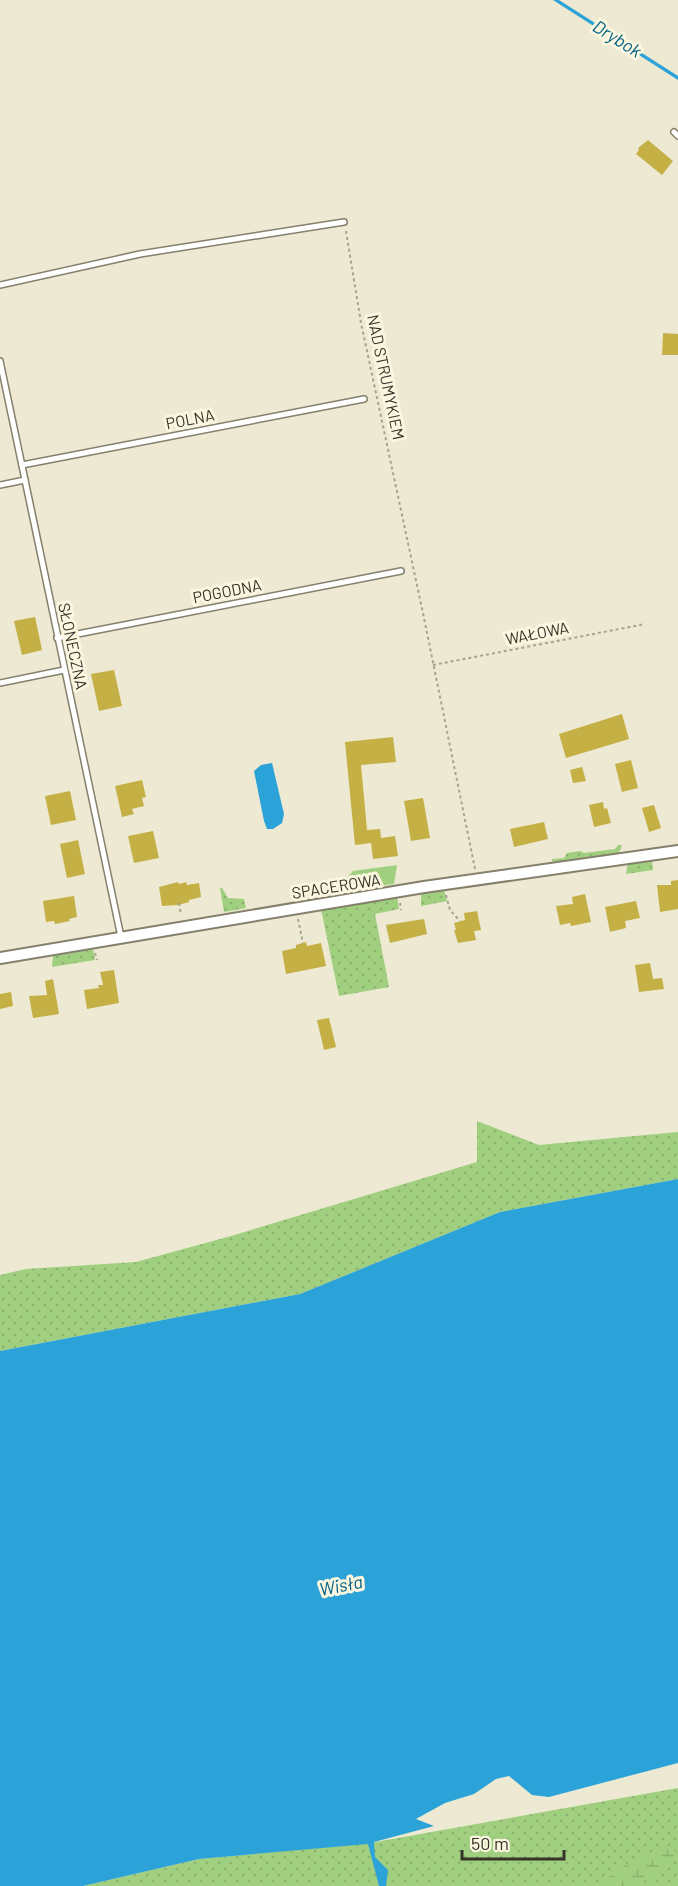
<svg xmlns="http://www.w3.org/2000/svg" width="678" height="1886" font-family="Barlow,sans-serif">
	<defs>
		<pattern id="grass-dots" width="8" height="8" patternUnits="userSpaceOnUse" patternTransform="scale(1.5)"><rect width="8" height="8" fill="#a0d07f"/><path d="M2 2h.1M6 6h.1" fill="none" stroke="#8ab36e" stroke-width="1.8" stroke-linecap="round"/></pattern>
		<pattern id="forest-firs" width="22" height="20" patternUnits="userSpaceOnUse" patternTransform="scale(1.5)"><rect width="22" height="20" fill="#a0d07f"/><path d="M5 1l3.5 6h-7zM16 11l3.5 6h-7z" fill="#8ab36e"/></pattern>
		<pattern id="wetland-marsh" width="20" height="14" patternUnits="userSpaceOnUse" patternTransform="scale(1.5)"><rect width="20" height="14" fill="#a0d07f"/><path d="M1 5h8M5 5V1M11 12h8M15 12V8" fill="none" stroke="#8ab36e"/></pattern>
	</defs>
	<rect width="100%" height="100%" fill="#ede9d2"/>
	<g fill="url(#grass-dots)">
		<polygon points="618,845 622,845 619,853 552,862 552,859 564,858 567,853 580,851 584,853 615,849"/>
		<polygon points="652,861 653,870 626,874 628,864"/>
		<polygon points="220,888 222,888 228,898 244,899 246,908 224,912"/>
		<polygon points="444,890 447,901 421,906 421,893"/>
		<polygon points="397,897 399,909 375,914 389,987 339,996 321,909"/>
		<polygon points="93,949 95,960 52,967 53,956"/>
		<polygon points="477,1121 539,1145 678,1132 678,1179 500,1212 300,1294 0,1351 0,1275 26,1269 136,1262 231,1236 477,1162"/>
		<polygon points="678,1788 678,1886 83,1886 199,1859 370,1843"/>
	</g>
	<polygon fill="url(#forest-firs)" points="397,865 394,884 335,892 353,871"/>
	<path fill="url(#wetland-marsh)" d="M672 1845 678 1859 637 1886H599C621 1864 642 1855 672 1845Z"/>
	<g fill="#2ca3d8">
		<polygon points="553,0 559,0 667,69 678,76 678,80"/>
		<polygon points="272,763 284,814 282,823 273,829 267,829 264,821 254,771 261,765"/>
		<polygon points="678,1179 678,1763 549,1797 532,1795 509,1776 496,1779 474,1794 445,1803 416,1819 434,1826 374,1842 375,1857 388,1870 386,1886 379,1886 368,1844 199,1859 83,1886 0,1886 0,1351 300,1294 500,1212"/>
	</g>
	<g fill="#c5b046">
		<polygon points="648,140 673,161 662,175 636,154 639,150 638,148"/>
		<polygon points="663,333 678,334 678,355 662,355"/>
		<polygon points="35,617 42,650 22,655 14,621"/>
		<polygon points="114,670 122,706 99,711 91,674"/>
		<polygon points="622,714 629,739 566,758 559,734"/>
		<polygon points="393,737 396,762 361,765 367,830 380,829 381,838 395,836 398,856 373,859 371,843 355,845 345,742"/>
		<polygon points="631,760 638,788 622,792 615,764"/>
		<polygon points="582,767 586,781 573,783 570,770"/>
		<polygon points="142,780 146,797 142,798 144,806 132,809 134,814 122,817 115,786"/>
		<polygon points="70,791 76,820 51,825 45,796"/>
		<polygon points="423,798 430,838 411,841 404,801"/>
		<polygon points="603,802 604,809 607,808 611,823 594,827 589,805"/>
		<polygon points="654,805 661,828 649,832 642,808"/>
		<polygon points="544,822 548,839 514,847 510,829"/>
		<polygon points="153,831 159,858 134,863 128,836"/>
		<polygon points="78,840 85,874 67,878 60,844"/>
		<polygon points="678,880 678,909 660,912 657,885 671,885 671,881"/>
		<polygon points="178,882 179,884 186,882 187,885 199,883 201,897 189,900 189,902 178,905 162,906 159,887"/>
		<polygon points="585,894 591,922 571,926 570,923 560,925 556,906 573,904 572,897"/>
		<polygon points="74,896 77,917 69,919 70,921 55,924 54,921 46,922 43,901"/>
		<polygon points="636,901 640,918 625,921 626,928 610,932 605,907"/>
		<polygon points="477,911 481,930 474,931 476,940 458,943 454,930 456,930 454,923 465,920 464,913"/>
		<polygon points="424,919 427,934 390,943 386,925"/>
		<polygon points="306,942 307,946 321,943 326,966 286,974 282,951 296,948 296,945"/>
		<polygon points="650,963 653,979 662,978 664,989 639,992 635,965"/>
		<polygon points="114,970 119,1003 87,1009 84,990 99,988 98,985 103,985 100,972"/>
		<polygon points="53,979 59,1014 33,1018 29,996 47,995 45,981"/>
		<polygon points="11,992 13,1006 0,1009 0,994"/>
		<polygon points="329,1018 336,1047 324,1050 317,1020"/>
	</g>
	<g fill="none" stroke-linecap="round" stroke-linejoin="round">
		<g stroke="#84806c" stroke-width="8">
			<g id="lane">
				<polyline points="674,132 678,136"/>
				<polyline points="0,285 140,254 344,222"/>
				<polyline points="0,361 121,937"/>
				<polyline points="22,465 364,399"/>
				<polyline points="0,485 25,480"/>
				<polyline points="57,638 401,571"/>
				<polyline points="0,683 64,670"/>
			</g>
		</g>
		<g stroke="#84806c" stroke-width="14">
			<polyline id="street" points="0,958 424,887 678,851"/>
		</g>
		<g stroke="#a6a391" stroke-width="2" stroke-dasharray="3 3" stroke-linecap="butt">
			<polyline points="346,231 361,323 424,618 475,869"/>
			<polyline points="433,665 645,624"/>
			<polyline points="446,895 450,910 460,921"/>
			<polyline points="179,903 181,915"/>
			<polyline points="400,903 401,910"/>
			<polyline points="298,919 303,943"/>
			<polyline points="95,953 97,960"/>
		</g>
		<use href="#lane" stroke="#fff" stroke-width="5"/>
		<use href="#street" stroke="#fff" stroke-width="10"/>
	</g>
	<g text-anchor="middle" stroke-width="6" stroke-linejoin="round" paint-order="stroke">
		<g font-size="16" fill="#35332a" stroke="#faf6df">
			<text transform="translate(386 377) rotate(78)" y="6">NAD STRUMYKIEM</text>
			<text transform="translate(190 419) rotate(-11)" y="6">POLNA</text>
			<text transform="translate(227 591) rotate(-11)" y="6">POGODNA</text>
			<text transform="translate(537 633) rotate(-11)" y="6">WAŁOWA</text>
			<text transform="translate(73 646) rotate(78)" y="6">SŁONECZNA</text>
			<text transform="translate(336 886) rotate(-9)" y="6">SPACEROWA</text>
		</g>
		<g font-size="18" font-style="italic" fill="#005f83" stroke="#faf6df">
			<text transform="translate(617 39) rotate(32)" y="6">Drybok</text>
			<text transform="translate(341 1586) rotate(-11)" y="6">Wisła</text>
		</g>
	</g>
	<path d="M462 1850v9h102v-9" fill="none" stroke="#35332a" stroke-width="3"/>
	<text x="471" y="1850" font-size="18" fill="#35332a" stroke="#faf6df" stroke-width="4.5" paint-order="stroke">50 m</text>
</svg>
